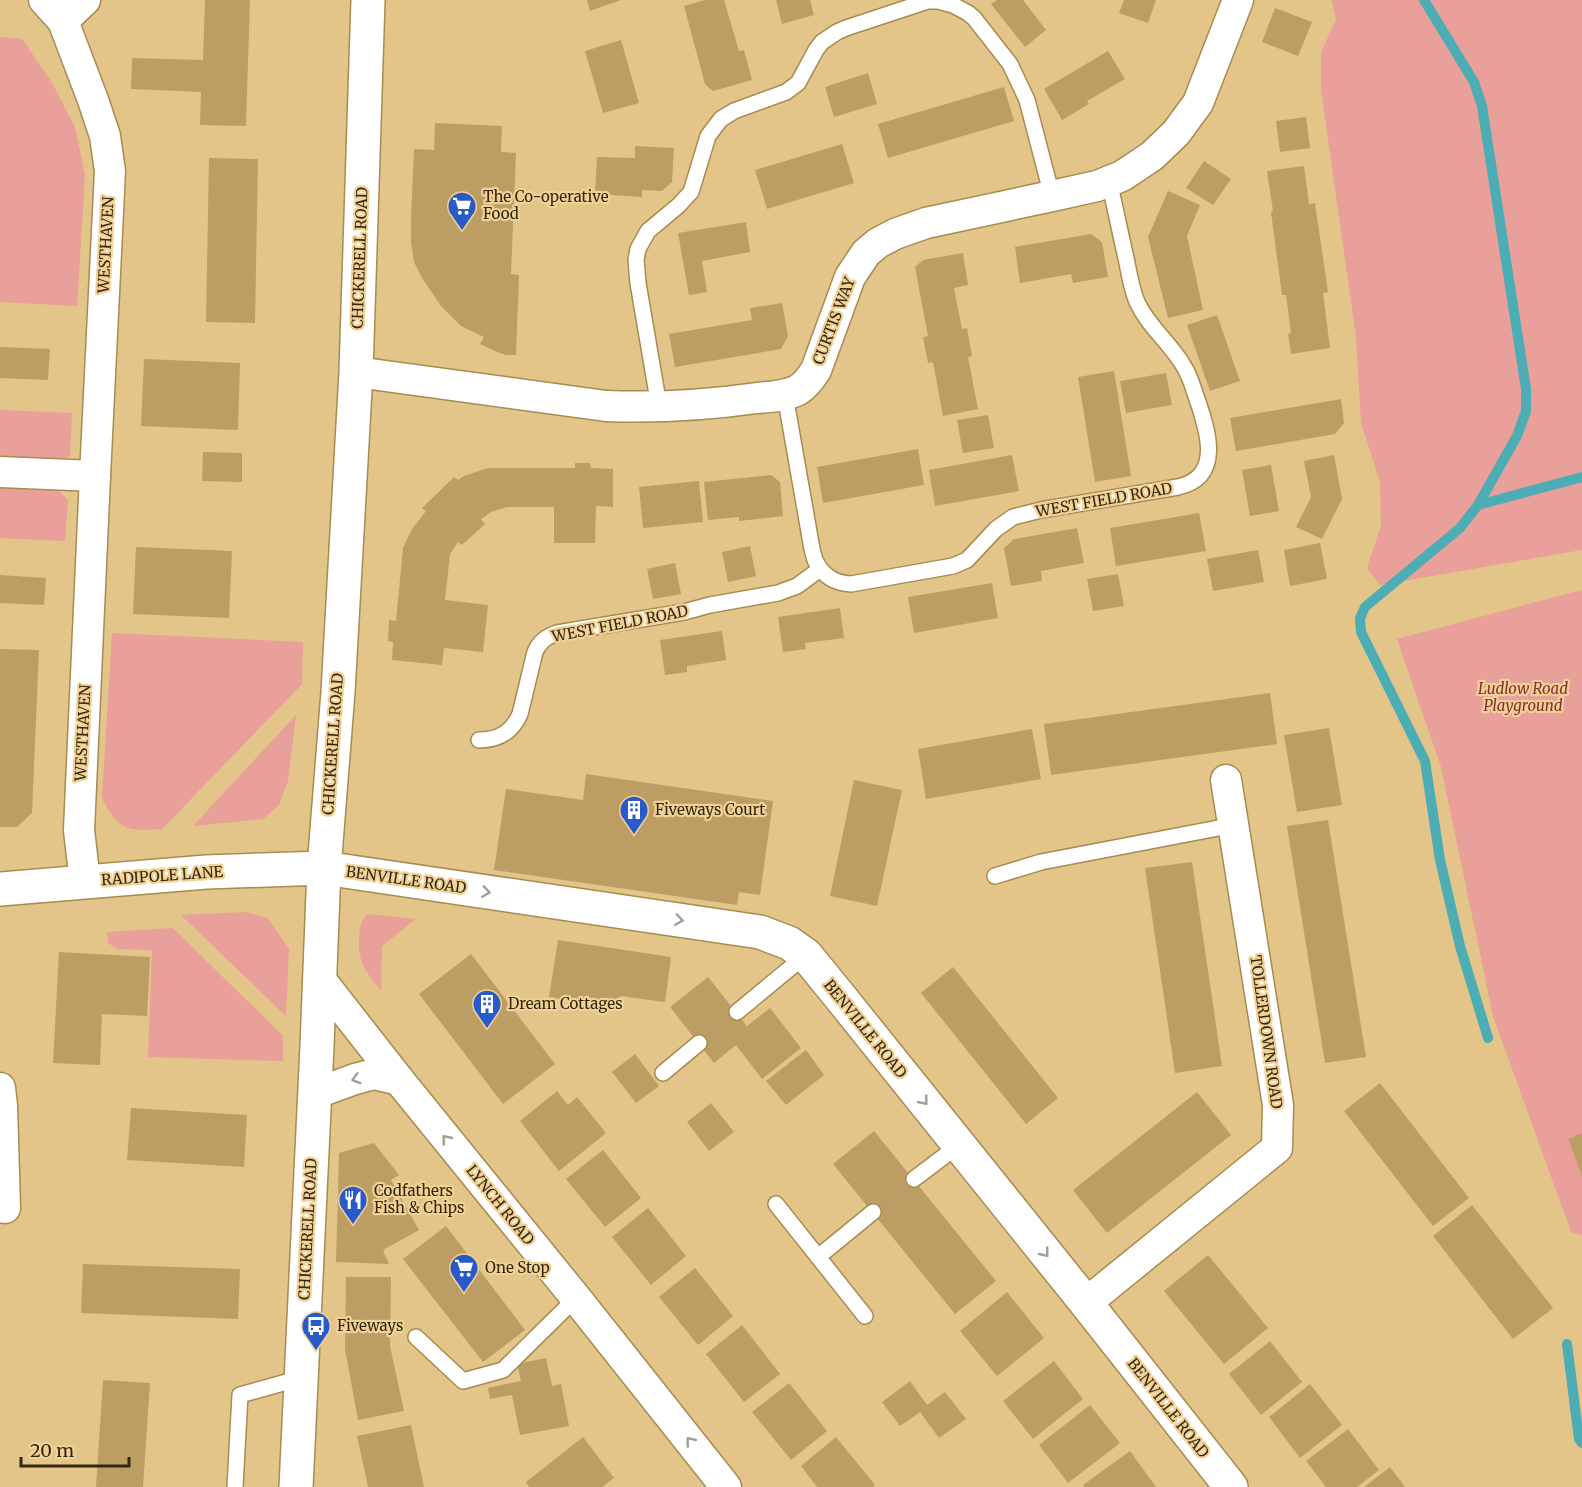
<svg xmlns="http://www.w3.org/2000/svg" width="1582" height="1487" font-family="Merriweather,serif">
	<rect width="100%" height="100%" fill="#e3c489"/>
	<g fill="#e99f9a">
		<polygon points="1332,0 1582,0 1582,550 1380,585 1367,568 1381,526 1380,482 1361,423 1356,337 1321,90 1321,52 1336,20"/>
		<polygon points="0,37 22,39 51,81 75,127 85,175 77,306 0,302"/>
		<polygon points="0,410 72,413 70,456 51,467 0,464"/>
		<polygon points="0,481 56,488 68,500 65,541 0,538"/>
		<polygon points="1582,590 1582,1235 1571,1232 1493,1016 1441,767 1397,639"/>
		<path d="M112 633 303 642 302 684 162 829C127 831 118 831 102 797Z"/>
		<polygon points="296,715 288,781 279,805 263,819 193,826"/>
		<polygon points="245,912 268,918 289,949 286,1016 181,915"/>
		<path d="M367 914 416 919 382 946 381 991C367 972 358 965 359 940 359 928 360 924 367 914Z"/>
		<polygon points="173,928 283,1036 283,1061 148,1057 152,950 118,949 108,943 107,932"/>
	</g>
	<g fill="none" stroke-linecap="round" stroke-linejoin="round">
		<g stroke="#4cadb5" stroke-width="10">
			<polyline points="1424,0 1474,82 1482,106 1526,389 1526,411 1517,436 1478,505 1460,528 1365,607 1360,618 1361,632 1425,761 1440,860 1460,946 1488,1038"/>
			<polyline points="1478,505 1582,477"/>
			<polyline points="1567,1344 1579,1439 1582,1443"/>
		</g>
	</g>
	<g fill="#bc9e64">
		<polygon points="205,0 250,0 246,126 200,125 201,92 131,89 132,58 203,60"/>
		<polygon points="587,0 621,0 590,11"/>
		<polygon points="705,0 724,0 739,51 744,50 752,80 713,91 705,84 684,6"/>
		<polygon points="776,0 810,0 814,15 782,24"/>
		<polygon points="997,0 1023,0 1046,30 1025,47 991,4"/>
		<polygon points="1124,0 1156,0 1148,23 1119,13"/>
		<polygon points="1275,8 1312,22 1298,56 1262,42"/>
		<polygon points="621,40 639,103 603,113 585,51"/>
		<polygon points="1108,51 1125,79 1087,101 1089,104 1062,120 1044,89"/>
		<polygon points="868,73 877,104 834,117 825,87"/>
		<polygon points="1004,87 1014,121 888,158 878,124"/>
		<polygon points="1306,117 1310,148 1280,152 1276,121"/>
		<polygon points="435,123 502,126 501,152 516,153 511,274 519,275 516,355 506,355 497,352 480,344 484,337 461,326 441,306 422,278 414,262 411,242 411,219 414,149 434,150"/>
		<polygon points="842,144 854,183 767,209 755,170"/>
		<polygon points="635,146 674,148 672,182 662,191 642,190 642,197 595,194 597,157 635,158"/>
		<polygon points="209,158 258,159 255,323 206,322"/>
		<polygon points="1204,161 1231,179 1213,205 1186,188"/>
		<polygon points="1304,166 1309,204 1315,203 1328,292 1323,293 1330,348 1291,354 1288,334 1291,333 1286,295 1282,295 1271,212 1273,211 1267,171"/>
		<polygon points="1168,191 1200,205 1187,236 1203,310 1168,318 1148,237"/>
		<polygon points="746,222 750,252 702,261 707,292 689,295 678,233"/>
		<polygon points="1091,234 1102,242 1108,277 1073,283 1071,274 1020,283 1015,247"/>
		<polygon points="963,253 968,285 954,288 962,329 967,328 972,356 968,357 978,409 943,416 933,362 928,363 923,337 928,336 915,267 923,260"/>
		<polygon points="782,303 788,336 781,349 675,367 669,334 752,320 750,308"/>
		<polygon points="1217,315 1240,381 1210,391 1187,325"/>
		<polygon points="0,347 50,349 48,380 0,378"/>
		<polygon points="144,359 240,363 238,430 141,426"/>
		<polygon points="1114,371 1131,476 1095,482 1078,377"/>
		<polygon points="1166,373 1172,405 1126,413 1120,381"/>
		<polygon points="1341,399 1344,423 1335,434 1236,451 1230,418"/>
		<polygon points="988,415 994,448 963,453 957,420"/>
		<polygon points="918,449 924,485 823,503 817,467"/>
		<polygon points="203,452 242,453 242,482 202,481"/>
		<polygon points="1012,455 1019,491 935,506 929,470"/>
		<polygon points="1334,455 1342,499 1322,539 1296,527 1311,497 1304,461"/>
		<polygon points="575,463 590,463 591,468 613,469 613,507 596,506 595,543 554,543 554,507 507,507 491,512 481,519 485,524 462,545 458,542 450,554 445,600 488,605 483,652 444,648 442,665 392,660 393,642 388,641 389,620 396,621 403,548 412,529 426,511 422,508 454,477 458,480 464,476 488,468 575,468"/>
		<polygon points="1271,465 1279,511 1250,516 1242,470"/>
		<polygon points="771,475 780,482 783,516 739,521 739,517 708,520 704,482"/>
		<polygon points="699,481 703,522 643,528 639,487"/>
		<polygon points="1199,513 1206,551 1116,566 1110,528"/>
		<polygon points="1077,528 1084,563 1041,571 1042,581 1011,586 1004,548 1014,539"/>
		<polygon points="1320,543 1327,579 1290,586 1284,550"/>
		<polygon points="750,546 756,576 728,582 722,552"/>
		<polygon points="136,547 232,551 229,618 133,614"/>
		<polygon points="1258,550 1264,582 1213,591 1207,559"/>
		<polygon points="675,563 681,594 653,599 647,569"/>
		<polygon points="1118,574 1124,606 1093,611 1087,579"/>
		<polygon points="0,575 46,578 44,605 0,603"/>
		<polygon points="992,583 998,618 914,633 908,597"/>
		<polygon points="840,608 844,638 805,643 806,649 783,652 778,617"/>
		<polygon points="722,631 726,660 687,666 687,672 665,675 660,640"/>
		<polygon points="0,649 39,650 32,813 17,827 0,827"/>
		<polygon points="1270,693 1277,744 1051,775 1044,724"/>
		<polygon points="1329,728 1342,805 1297,812 1284,735"/>
		<polygon points="1032,729 1041,779 926,799 918,749"/>
		<polygon points="586,774 773,801 760,895 739,892 737,905 494,870 506,789 583,800"/>
		<polygon points="854,780 902,790 877,906 830,896"/>
		<polygon points="1328,820 1366,1057 1325,1063 1287,826"/>
		<polygon points="1192,862 1222,1066 1175,1073 1145,868"/>
		<polygon points="558,940 671,957 665,1002 620,996 618,1008 549,997"/>
		<polygon points="59,952 150,957 147,1016 102,1014 100,1065 53,1063"/>
		<polygon points="471,954 555,1064 503,1104 419,994"/>
		<polygon points="953,967 1058,1098 1026,1124 921,993"/>
		<polygon points="708,977 747,1026 770,1008 801,1048 762,1079 736,1045 714,1063 670,1007"/>
		<polygon points="806,1050 824,1075 786,1105 766,1081"/>
		<polygon points="635,1054 659,1086 636,1103 612,1072"/>
		<polygon points="1380,1083 1469,1198 1433,1226 1344,1111"/>
		<polygon points="557,1091 568,1105 577,1097 606,1133 559,1171 520,1121"/>
		<polygon points="1197,1092 1231,1135 1107,1233 1073,1190"/>
		<polygon points="711,1103 734,1132 709,1151 687,1122"/>
		<polygon points="131,1108 247,1115 244,1167 127,1160"/>
		<polygon points="874,1131 996,1281 955,1314 833,1164"/>
		<polygon points="1582,1133 1582,1175 1568,1139"/>
		<polygon points="374,1143 399,1175 391,1180 419,1230 383,1250 389,1264 336,1262 339,1153"/>
		<polygon points="603,1150 641,1198 605,1227 566,1179"/>
		<polygon points="1472,1205 1553,1308 1513,1339 1433,1236"/>
		<polygon points="648,1208 686,1256 651,1285 612,1237"/>
		<polygon points="446,1226 525,1330 483,1362 403,1259"/>
		<polygon points="1208,1255 1268,1328 1224,1364 1164,1291"/>
		<polygon points="83,1264 240,1269 238,1319 81,1313"/>
		<polygon points="695,1268 733,1316 698,1345 659,1297"/>
		<polygon points="346,1277 391,1277 390,1346 404,1411 358,1420 345,1349"/>
		<polygon points="1007,1292 1044,1338 997,1376 960,1331"/>
		<polygon points="742,1325 780,1374 744,1402 706,1354"/>
		<polygon points="1270,1341 1302,1382 1261,1415 1229,1374"/>
		<polygon points="546,1358 552,1386 561,1384 569,1426 520,1435 512,1395 490,1399 488,1388 521,1381 517,1364"/>
		<polygon points="1054,1361 1083,1399 1033,1439 1003,1401"/>
		<polygon points="103,1380 150,1383 143,1487 96,1487"/>
		<polygon points="910,1381 927,1405 945,1392 966,1419 939,1438 920,1412 900,1426 882,1402"/>
		<polygon points="789,1383 827,1431 791,1460 752,1412"/>
		<polygon points="1310,1384 1342,1425 1300,1458 1269,1417"/>
		<polygon points="1090,1405 1120,1443 1068,1483 1039,1445"/>
		<polygon points="411,1425 424,1487 368,1487 357,1436"/>
		<polygon points="1348,1429 1379,1470 1357,1487 1326,1487 1306,1461"/>
		<polygon points="583,1437 614,1478 602,1487 529,1487 526,1482"/>
		<polygon points="836,1437 875,1485 873,1487 817,1487 801,1466"/>
		<polygon points="1130,1451 1156,1487 1085,1487 1083,1485"/>
		<polygon points="1390,1467 1405,1487 1364,1487"/>
	</g>
	<g fill="none" stroke-linecap="round" stroke-linejoin="round">
		<g stroke="#a88b51" stroke-width="18">
			<g id="service">
				<polyline points="785,395 812,549 815,560 820,569"/>
				<polyline points="659,406 638,283 636,260 638,249 648,231 678,206 691,192 708,136 721,119 734,111 786,92 798,83 816,50 822,42 837,32 846,28 928,1 938,1 953,5 968,13 974,18 1010,64 1027,100 1052,196"/>
				<path d="M479 740C499 740 512 732 520 714L535 652C540 641 546 637 557 633L684 612 710 605 778 593 797 586 820 569C829 579 837 583 851 584L953 566 967 560 996 529 1013 517 1041 510 1178 487C1223 477 1208 431 1197 399 1193 388 1190 375 1183 365 1170 343 1148 326 1137 302 1131 288 1129 272 1126 258 1120 232 1115 207 1109 181"/>
				<polyline points="995,876 1041,862 1234,825"/>
				<polyline points="737,1012 806,955"/>
				<polyline points="663,1073 699,1043"/>
				<polyline points="914,1179 959,1145"/>
				<polyline points="776,1204 865,1316"/>
				<polyline points="818,1257 873,1212"/>
				<polyline points="416,1337 463,1381 503,1370 576,1298"/>
				<polyline points="235,1487 240,1395 301,1378"/>
			</g>
		</g>
		<g stroke="#a88b51" stroke-width="33">
			<g id="minor">
				<polyline points="44,0 63,21 93,100 105,136 110,171 95,476 79,830 85,882"/>
				<polyline points="63,21 85,0"/>
				<path d="M356 372 606 406C656 408 707 405 757 398 771 397 786 396 798 390 806 385 811 378 816 370L850 277 866 253 878 243 895 234 926 223 1052 196 1097 186 1122 176 1152 156 1176 133 1198 103 1238 0"/>
				<polyline points="0,472 95,476"/>
				<polyline points="320,979 399,1080 576,1298 726,1487"/>
				<polyline points="0,1088 2,1106 5,1208"/>
				<polyline points="314,1094 355,1079 374,1074 399,1080"/>
				<polyline points="1086,1303 1277,1148 1278,1105 1226,780"/>
			</g>
		</g>
		<g stroke="#a88b51" stroke-width="36">
			<g id="secondary">
				<polyline points="0,889 206,872 324,868 760,932 789,943 806,955 841,998 1086,1303 1231,1487"/>
				<polyline points="296,1487 317,1046 324,868 338,692 356,372 368,0"/>
			</g>
		</g>
		<use href="#service" stroke="#fff" stroke-width="15"/>
		<use href="#minor" stroke="#fff" stroke-width="30"/>
		<use href="#secondary" stroke="#fff" stroke-width="33"/>
	</g>
	<defs><path id="oneway-chevron" d="M-2-3.5L2.5 0L-2 3.5" fill="none" stroke-width="1.6" stroke-linecap="round" stroke-linejoin="round" transform="scale(1.5)"/></defs>
	<g stroke="#a39e93">
		<use href="#oneway-chevron" transform="translate(486 892) rotate(8)"/>
		<use href="#oneway-chevron" transform="translate(679 920) rotate(8)"/>
		<use href="#oneway-chevron" transform="translate(356 1079) rotate(164)"/>
		<use href="#oneway-chevron" transform="translate(924 1101) rotate(51)"/>
		<use href="#oneway-chevron" transform="translate(446 1139) rotate(-129)"/>
		<use href="#oneway-chevron" transform="translate(1045 1253) rotate(51)"/>
		<use href="#oneway-chevron" transform="translate(690 1441) rotate(-129)"/>
	</g>
	<defs>
		<g id="supermarket-pin" transform="scale(1.5)"><path d="M0 17L-7.5 6A9.5 9.5 0 1 1 7.5 6Z" fill="#285bc9" stroke="#f1d196"/><path d="M-6-5.5h2.5l.6 2H6L4.5 2H-2.5L-4.4-4H-6ZM-1.5 3.2a1.3 1.3 0 1 0 .1 0ZM3 3.2a1.3 1.3 0 1 0 .1 0Z" fill="#fff"/></g>
		<g id="building-pin" transform="scale(1.5)"><path d="M0 17L-7.5 6A9.5 9.5 0 1 1 7.5 6Z" fill="#285bc9" stroke="#f1d196"/><path d="M-4-6H4V6H1V3H-1V6H-4ZM-2.5-4.3h1.7v1.8h-1.7ZM.8-4.3h1.7v1.8H.8ZM-2.5-1h1.7V.8h-1.7ZM.8-1h1.7V.8H.8Z" fill="#fff"/></g>
		<g id="restaurant-pin" transform="scale(1.5)"><path d="M0 17L-7.5 6A9.5 9.5 0 1 1 7.5 6Z" fill="#285bc9" stroke="#f1d196"/><path d="M-5-6h1v4h1v-4h1v4h1v-4h1v5L-1.5 .5V6h-2V.5L-5-1ZM5-6V6H3V1.5H1.5Q1.5-4 5-6Z" fill="#fff"/></g>
		<g id="bus-pin" transform="scale(1.5)"><path d="M0 17L-7.5 6A9.5 9.5 0 1 1 7.5 6Z" fill="#285bc9" stroke="#f1d196"/><path d="M-5-6H5V4H4V6H2V4H-2V6H-4V4H-5ZM-3.5-4V0h7V-4ZM-3.5 1.2v1.5H-2V1.2ZM2 1.2v1.5H3.5V1.2Z" fill="#fff"/></g>
	</defs>
	<g fill-rule="evenodd">
		<use href="#supermarket-pin" x="462" y="206"/>
		<use href="#building-pin" x="634" y="810"/>
		<use href="#building-pin" x="487" y="1004"/>
		<use href="#restaurant-pin" x="353" y="1200"/>
		<use href="#supermarket-pin" x="464" y="1268"/>
		<use href="#bus-pin" x="316" y="1326"/>
	</g>
	<g text-anchor="middle" stroke-width="4.5" stroke-linejoin="round" paint-order="stroke">
		<g font-size="15" fill="#33270e" stroke="#f1d196" text-anchor="start">
			<text x="483" y="202">The Co-operative<tspan x="483" dy="17">Food</tspan></text>
			<text x="655" y="815">Fiveways Court</text>
			<text x="508" y="1009">Dream Cottages</text>
			<text x="374" y="1196">Codfathers<tspan x="374" dy="17">Fish &amp; Chips</tspan></text>
			<text x="485" y="1273">One Stop</text>
			<text x="337" y="1331">Fiveways</text>
		</g>
		<g font-size="15" fill="#33270e" stroke="#f1d196">
			<text transform="translate(106 245) rotate(-87)" y="5">WESTHAVEN</text>
			<text transform="translate(360 258) rotate(-88)" y="5">CHICKERELL ROAD</text>
			<text transform="translate(834 321) rotate(-69)" y="5">CURTIS WAY</text>
			<text transform="translate(1104 500) rotate(-10)" y="5">WEST FIELD ROAD</text>
			<text transform="translate(620 624) rotate(-11)" y="5">WEST FIELD ROAD</text>
			<text transform="translate(83 733) rotate(-87)" y="5">WESTHAVEN</text>
			<text transform="translate(333 744) rotate(-86)" y="5">CHICKERELL ROAD</text>
			<text transform="translate(162 876) rotate(-4)" y="5">RADIPOLE LANE</text>
			<text transform="translate(406 880) rotate(8)" y="5">BENVILLE ROAD</text>
			<text transform="translate(865 1029) rotate(51)" y="5">BENVILLE ROAD</text>
			<text transform="translate(1266 1032) rotate(82)" y="5">TOLLERDOWN ROAD</text>
			<text transform="translate(500 1205) rotate(51)" y="5">LYNCH ROAD</text>
			<text transform="translate(308 1229) rotate(-87)" y="5">CHICKERELL ROAD</text>
			<text transform="translate(1168 1408) rotate(52)" y="5">BENVILLE ROAD</text>
		</g>
		<g font-size="15" font-style="italic" fill="#862e2f" stroke="#f1d196">
			<text x="1523" y="694">Ludlow Road<tspan x="1523" dy="17">Playground</tspan></text>
		</g>
	</g>
	<path d="M21 1457v9h108v-9" fill="none" stroke="#33270e" stroke-width="3"/>
	<text x="30" y="1457" font-size="18" fill="#33270e" stroke="#f1d196" stroke-width="4.5" paint-order="stroke">20 m</text>
</svg>
